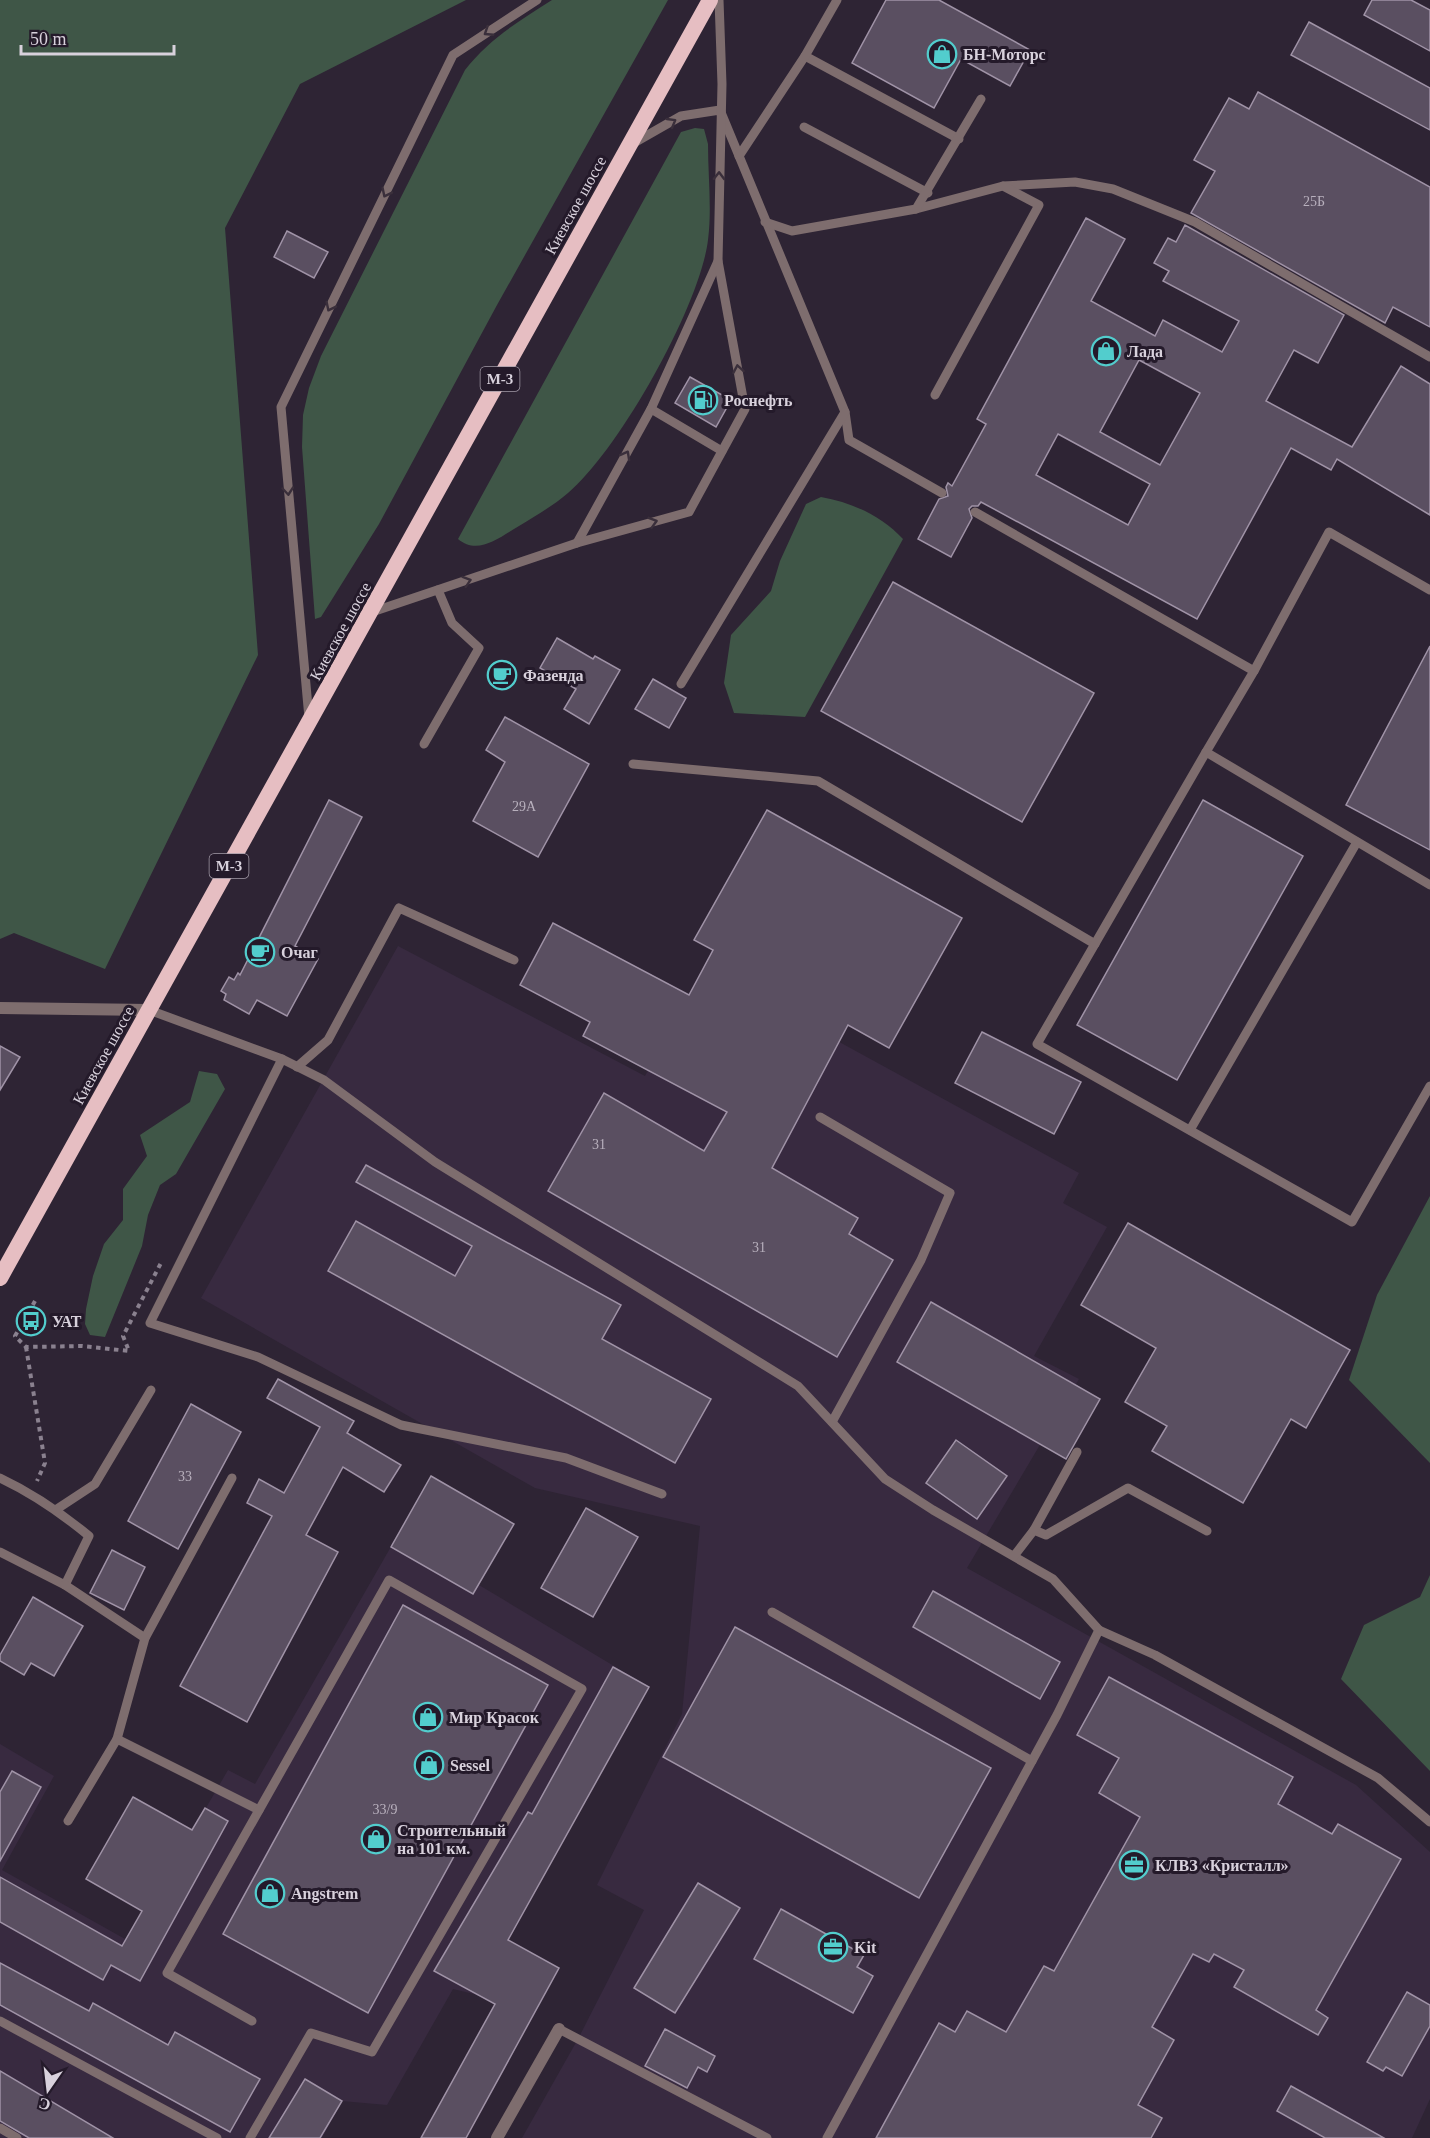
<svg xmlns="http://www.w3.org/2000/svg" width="1430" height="2138" font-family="Georgia,serif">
	<rect width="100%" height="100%" fill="#2e2434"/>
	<g fill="#382a40">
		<polygon points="398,946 645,1076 704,968 1079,1173 1063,1203 1107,1227 1034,1356 1079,1379 967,1568 1356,1785 1430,1852 1430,2099 1412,2138 522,2138 578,2039 644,1910 597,1885 682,1714 700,1526 535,1488 201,1298"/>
		<polygon points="412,1510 494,1558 479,1585 649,1687 478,1995 453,1989 387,2105 342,2101 322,2138 0,2138 0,1744 54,1776 2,1870 125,1939 150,1904 228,1770 255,1784"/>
	</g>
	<g fill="#3f5647">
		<polygon points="0,0 466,0 300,84 225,228 258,655 105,969 14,933 0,939"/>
		<path d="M552 0H668L497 305 379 524 321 617 315 619 302 447 303 415 309 388 321 356 465 70C489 39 519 21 552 0Z"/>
		<path d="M695 128 704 129 708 144C708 176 712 209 708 240 700 306 619 450 568 493 553 506 535 516 519 526 500 537 478 556 458 539L681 132Z"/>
		<path d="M821 497C851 502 882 516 903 539L805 717 734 713 724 683 731 635 771 591 780 561 806 504Z"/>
		<polygon points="199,1071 217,1074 225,1089 176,1174 160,1185 148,1215 142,1246 105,1337 90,1335 85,1324 86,1309 93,1276 104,1244 123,1220 123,1189 147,1156 140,1135 190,1102"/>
		<polygon points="1430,1196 1430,1463 1349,1380 1377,1295"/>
		<polygon points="1430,1575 1430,1771 1341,1679 1364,1625 1420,1597"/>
	</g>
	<g fill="#5a4f61" stroke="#a093a7" stroke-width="1.5" fill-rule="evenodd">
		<polygon points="886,0 939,0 1030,50 1010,86 961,59 934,108 852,63"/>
		<polygon points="1372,0 1411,0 1430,10 1430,51 1364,15"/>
		<polygon points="1309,22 1430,88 1430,130 1291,55"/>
		<polygon points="1258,92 1430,187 1430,327 1393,307 1385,323 1191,213 1215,171 1194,160 1229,98 1249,109"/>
		<path d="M1086 218 1125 239 1091 301 1155 336 1163 320 1222 352 1239 321 1163 281 1169 271 1154 263 1168 238 1176 242 1185 225 1344 315 1318 363 1294 350 1266 401 1352 447 1401 366 1430 384V515L1337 459 1331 470 1291 448 1197 619 981 502 978 506H972L969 509 972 518 951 557 918 539 939 499 948 496 946 487 948 483 952 486 986 424 977 419ZM1139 360 1200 393 1160 465 1100 432ZM1058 434 1150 484 1128 525 1036 475Z"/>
		<polygon points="287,231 328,252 314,278 274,257"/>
		<polygon points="690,377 731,400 716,427 675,403"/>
		<polygon points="893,582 1094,693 1022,822 821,711"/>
		<polygon points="557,638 593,659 595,656 620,670 589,724 564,709 576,689 540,668"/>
		<polygon points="1430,646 1430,850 1346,805"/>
		<polygon points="653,679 686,698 669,728 635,709"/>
		<polygon points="505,717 589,764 538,857 473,821 505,762 486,750"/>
		<polygon points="329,800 362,817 295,946 318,959 287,1016 257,1000 249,1014 224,1000 226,994 221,991 229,977 234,980 238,973 240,975"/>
		<polygon points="1203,800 1303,856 1177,1080 1077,1025"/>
		<polygon points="767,810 962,918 889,1048 848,1025 772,1168 858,1218 849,1234 893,1260 837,1357 548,1191 604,1093 704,1151 727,1112 583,1036 590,1022 520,985 553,923 689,995 713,950 694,940"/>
		<polygon points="982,1032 1081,1082 1054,1134 955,1083"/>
		<polygon points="0,1046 20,1057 0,1090"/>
		<polygon points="366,1165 621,1305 602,1339 711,1399 675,1463 328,1271 356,1221 455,1276 472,1246 356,1182"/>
		<polygon points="1128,1223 1350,1350 1306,1428 1291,1419 1243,1503 1152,1451 1167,1426 1125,1402 1156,1348 1081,1305"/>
		<polygon points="931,1302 1100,1399 1066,1459 897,1362"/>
		<polygon points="278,1379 354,1421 347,1433 401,1465 384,1492 343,1467 306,1535 338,1552 247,1722 180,1686 272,1516 247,1503 259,1479 284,1493 320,1427 267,1398"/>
		<polygon points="191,1404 241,1432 178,1549 128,1521"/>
		<polygon points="956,1440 1007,1476 977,1519 926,1483"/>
		<polygon points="431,1476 514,1524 473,1594 391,1547"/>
		<polygon points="586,1508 638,1537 593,1617 541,1588"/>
		<polygon points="112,1550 145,1567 124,1610 90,1593"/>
		<polygon points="933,1591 1060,1662 1040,1699 913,1627"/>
		<polygon points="33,1597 83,1626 54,1676 31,1663 24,1675 0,1661 0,1655"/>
		<polygon points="403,1605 548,1685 368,2013 223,1934"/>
		<polygon points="735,1627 991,1768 919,1898 663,1757"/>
		<polygon points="613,1667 649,1687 508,1940 559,1968 466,2138 421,2138 495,2004 434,1971 528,1812 532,1814"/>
		<polygon points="1109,1677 1293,1777 1278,1804 1332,1834 1338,1824 1401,1859 1316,2010 1328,2018 1318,2035 1234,1987 1244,1970 1214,1954 1209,1962 1193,1954 1152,2027 1174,2040 1138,2105 1162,2118 1151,2138 876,2138 939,2023 955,2032 967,2011 1006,2032 1044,1966 1054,1971 1140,1817 1099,1793 1119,1758 1077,1735"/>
		<polygon points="12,1771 41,1787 0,1861 0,1792"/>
		<polygon points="133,1797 192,1830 205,1808 228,1821 140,1981 111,1965 103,1980 0,1922 0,1877 122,1946 142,1911 86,1879"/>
		<polygon points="698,1883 740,1908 675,2013 634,1988"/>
		<polygon points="781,1909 864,1955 857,1967 873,1976 853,2013 754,1959"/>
		<polygon points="0,1963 89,2011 93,2003 168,2045 175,2032 260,2079 230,2132 0,2005"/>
		<polygon points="1407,1992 1430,2005 1430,2026 1402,2076 1386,2067 1383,2071 1367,2062"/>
		<polygon points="665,2029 715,2056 707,2072 698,2067 687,2088 645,2066"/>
		<polygon points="0,2071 113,2138 29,2138 0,2121"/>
		<polygon points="305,2079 342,2101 320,2138 269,2138"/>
		<polygon points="1291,2086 1384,2138 1325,2138 1277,2111"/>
	</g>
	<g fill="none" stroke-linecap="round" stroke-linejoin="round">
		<g stroke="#8a818f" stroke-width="4" stroke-dasharray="4.5 4.5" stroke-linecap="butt">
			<polyline points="35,1301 15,1336 26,1347 82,1346 129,1351 123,1336 162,1261"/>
			<polyline points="26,1347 45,1463 37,1481"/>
		</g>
		<g stroke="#7e6d6e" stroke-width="9">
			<polyline points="805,56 959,139"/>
			<polyline points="804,127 928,193"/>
			<polyline points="632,144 681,116 720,110 845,412 849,440 942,493"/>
			<polyline points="739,156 805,56 837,0"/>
			<polyline points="1003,186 1075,182 1113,189 1195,222 1430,357"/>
			<polyline points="916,209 1003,186 1039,205 935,395"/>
			<polyline points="765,222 792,231 916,209 981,99"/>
			<polyline points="651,409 722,451"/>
			<polyline points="975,512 1254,671"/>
			<polyline points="577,543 651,409 718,261"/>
			<polyline points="372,612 577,543 689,512 745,409 718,261 722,84 719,0"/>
			<polyline points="681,684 845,412"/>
			<polyline points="309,718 281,407 453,55 537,0"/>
			<polyline points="424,744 479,648 452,623 438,590"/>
			<polyline points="1206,752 1254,671 1329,532 1430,590"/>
			<polyline points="633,764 818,781 1095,944"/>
			<polyline points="1430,885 1206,752 1037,1044 1352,1222 1430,1086"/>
			<polyline points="149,1010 282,1059 324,1080 435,1162 798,1386 885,1479 933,1510 1053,1579 1099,1630 1057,1715 827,2138"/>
			<polyline points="282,1059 150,1323 258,1357 401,1425 566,1458 662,1494"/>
			<polyline points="297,1067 328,1040 399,908 514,960"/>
			<polyline points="820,1117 950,1193 921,1260 832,1422"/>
			<polyline points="1190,1130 1357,842"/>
			<path d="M0 1478C34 1494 60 1512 89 1536L65 1585 0 1552"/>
			<polyline points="57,1509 95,1484 151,1390"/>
			<polyline points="1034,1530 1046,1535 1128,1488 1207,1531"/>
			<polyline points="1014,1556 1034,1530 1077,1452"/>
			<polyline points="65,1585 145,1638"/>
			<polyline points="772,1612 1032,1761"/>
			<polyline points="1099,1630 1155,1655 1378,1778 1430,1822"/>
			<polyline points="117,1739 145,1638 232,1478"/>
			<polyline points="68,1821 117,1739 259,1810"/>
			<polyline points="0,2021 217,2138"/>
			<polyline points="559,2029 767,2138"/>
			<polyline points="0,2128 17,2138"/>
			<polyline points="250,2138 311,2033 372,2052 582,1689 389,1580 167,1973 252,2021"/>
		</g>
		<g stroke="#7e6d6e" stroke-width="12">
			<polyline points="0,1008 149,1010"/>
			<polyline points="497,2138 559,2029"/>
		</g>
		<polyline stroke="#e6bec2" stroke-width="16" points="0,1278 710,0"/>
	</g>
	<defs><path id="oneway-chevron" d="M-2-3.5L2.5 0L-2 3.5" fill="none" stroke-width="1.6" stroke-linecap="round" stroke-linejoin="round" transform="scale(1.5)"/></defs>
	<g stroke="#3a2f3b">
		<use href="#oneway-chevron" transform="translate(488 32) rotate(147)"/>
		<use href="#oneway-chevron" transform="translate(672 122) rotate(-30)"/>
		<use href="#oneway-chevron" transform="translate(719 176) rotate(-89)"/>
		<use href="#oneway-chevron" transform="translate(386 193) rotate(116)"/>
		<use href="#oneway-chevron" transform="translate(330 307) rotate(116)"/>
		<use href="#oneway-chevron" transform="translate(738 369) rotate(-100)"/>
		<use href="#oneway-chevron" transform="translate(626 455) rotate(-61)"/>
		<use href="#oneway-chevron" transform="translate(288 491) rotate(85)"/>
		<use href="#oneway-chevron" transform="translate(653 522) rotate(-16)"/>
		<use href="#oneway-chevron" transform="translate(467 581) rotate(-18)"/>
	</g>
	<defs>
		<g id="shop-ring" transform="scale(1.5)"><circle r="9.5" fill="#241a2a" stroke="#52cdcd" stroke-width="1.5"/><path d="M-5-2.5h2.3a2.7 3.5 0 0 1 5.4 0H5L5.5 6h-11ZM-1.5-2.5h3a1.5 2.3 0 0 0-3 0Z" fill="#52cdcd"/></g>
		<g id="fuel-ring" transform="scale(1.5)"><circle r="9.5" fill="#241a2a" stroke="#52cdcd" stroke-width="1.5"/><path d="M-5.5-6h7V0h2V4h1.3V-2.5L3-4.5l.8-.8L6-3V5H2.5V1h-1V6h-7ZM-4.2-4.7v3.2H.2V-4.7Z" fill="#52cdcd"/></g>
		<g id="cafe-ring" transform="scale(1.5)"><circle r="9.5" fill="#241a2a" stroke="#52cdcd" stroke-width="1.5"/><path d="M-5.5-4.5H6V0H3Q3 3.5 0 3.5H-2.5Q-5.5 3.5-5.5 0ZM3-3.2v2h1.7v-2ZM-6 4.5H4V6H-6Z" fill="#52cdcd"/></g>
		<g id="bus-ring" transform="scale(1.5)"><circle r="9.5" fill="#241a2a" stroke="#52cdcd" stroke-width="1.5"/><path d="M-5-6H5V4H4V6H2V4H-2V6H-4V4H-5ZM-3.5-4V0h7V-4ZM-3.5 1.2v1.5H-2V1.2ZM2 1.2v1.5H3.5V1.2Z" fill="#52cdcd"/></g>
		<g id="office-ring" transform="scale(1.5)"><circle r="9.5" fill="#241a2a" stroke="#52cdcd" stroke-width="1.5"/><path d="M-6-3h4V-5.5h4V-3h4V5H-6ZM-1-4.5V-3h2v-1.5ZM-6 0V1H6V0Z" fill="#52cdcd"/></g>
	</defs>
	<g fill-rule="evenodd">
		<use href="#shop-ring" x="942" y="54"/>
		<use href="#shop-ring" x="1106" y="351"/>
		<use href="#fuel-ring" x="703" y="400"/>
		<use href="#cafe-ring" x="502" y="675"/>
		<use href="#cafe-ring" x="260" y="952"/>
		<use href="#bus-ring" x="31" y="1321"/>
		<use href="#shop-ring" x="428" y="1717"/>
		<use href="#shop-ring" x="429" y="1765"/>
		<use href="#shop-ring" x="376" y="1839"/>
		<use href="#office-ring" x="1134" y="1865"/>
		<use href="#shop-ring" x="270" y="1893"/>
		<use href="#office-ring" x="833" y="1947"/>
	</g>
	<g text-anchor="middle" stroke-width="6" stroke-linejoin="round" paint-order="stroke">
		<g font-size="14" fill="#b8b0bd">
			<text x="1314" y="206">25Б</text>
			<text x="524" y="811">29А</text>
			<text x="599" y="1149">31</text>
			<text x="759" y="1252">31</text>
			<text x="185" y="1481">33</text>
			<text x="385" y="1814">33/9</text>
		</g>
		<g fill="#241a2a" stroke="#a29aa7" stroke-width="1.5">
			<rect x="480.5" y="367" width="39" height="24" rx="4.5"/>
			<rect x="209.5" y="854" width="39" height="24" rx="4.5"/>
		</g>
		<g font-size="15" font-weight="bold" fill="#d8d1dc">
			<text x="500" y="384">М-3</text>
			<text x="229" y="871">М-3</text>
		</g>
		<g font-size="16" font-weight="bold" fill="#d8d1dc" stroke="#241a2a" text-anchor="start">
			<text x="963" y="60">БН-Моторс</text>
			<text x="1127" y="357">Лада</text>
			<text x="724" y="406">Роснефть</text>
			<text x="523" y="681">Фазенда</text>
			<text x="281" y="958">Очаг</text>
			<text x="52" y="1327">УАТ</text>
			<text x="449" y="1723">Мир Красок</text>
			<text x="450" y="1771">Sessel</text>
			<text x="397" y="1836">Строительный<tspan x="397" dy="18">на 101 км.</tspan></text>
			<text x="1155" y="1871">КЛВЗ «Кристалл»</text>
			<text x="291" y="1899">Angstrem</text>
			<text x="854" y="1953">Kit</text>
		</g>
		<g font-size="16" fill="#d8d1dc" stroke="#241a2a">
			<text transform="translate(575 205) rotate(-61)" y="6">Киевское шоссе</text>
			<text transform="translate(340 631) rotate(-61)" y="6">Киевское шоссе</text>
			<text transform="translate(103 1055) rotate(-61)" y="6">Киевское шоссе</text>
		</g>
	</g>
	<g transform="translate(48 2090) rotate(194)" stroke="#241a2a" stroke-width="4.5" paint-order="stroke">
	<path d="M0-4.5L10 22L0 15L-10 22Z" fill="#d8d1dc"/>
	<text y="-9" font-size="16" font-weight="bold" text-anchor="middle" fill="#d8d1dc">С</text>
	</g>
	<path d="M21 45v9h153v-9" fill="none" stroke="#d8d1dc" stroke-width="3"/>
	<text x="30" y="45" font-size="18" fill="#d8d1dc" stroke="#241a2a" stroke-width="4.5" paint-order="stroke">50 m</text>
</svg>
